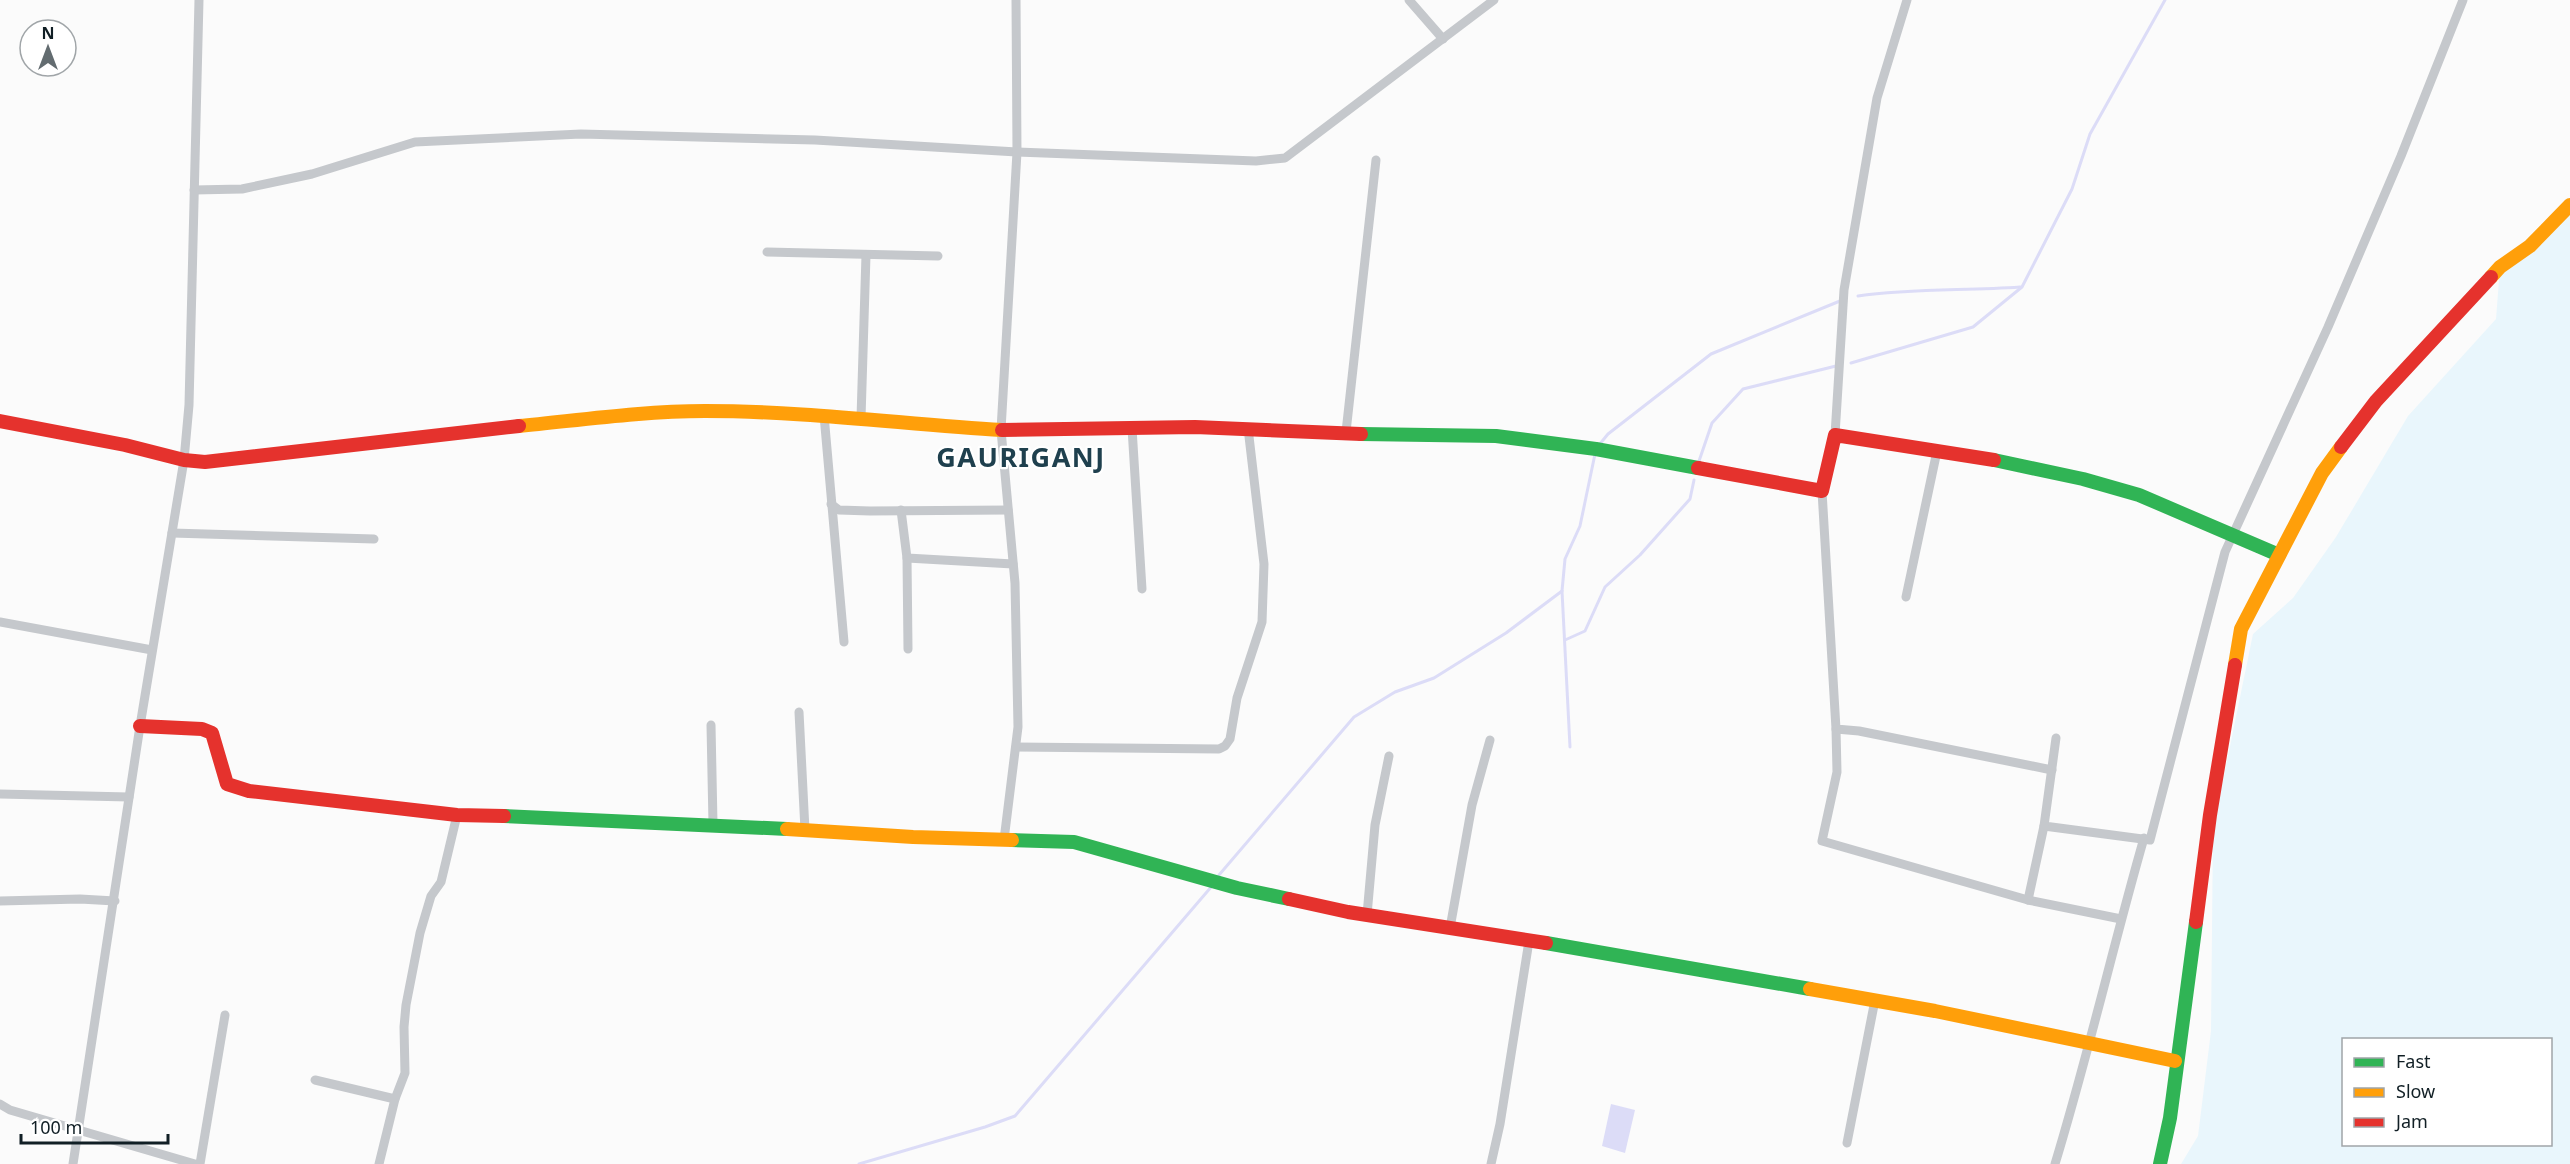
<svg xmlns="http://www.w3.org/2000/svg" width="2570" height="1164" font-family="'Noto Sans',sans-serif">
	<rect width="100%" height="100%" fill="#fbfbfb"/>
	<path fill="#e9f6fc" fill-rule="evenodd" d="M2570 205V1164H2181L2198 1136 2211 1031 2213 829 2253 634 2293 598 2336 537 2408 416 2496 319 2500 267ZM2344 1040H2550V1144H2344Z"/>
	<polygon fill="#dcdcf7" points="1611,1104 1635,1110 1625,1153 1602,1146"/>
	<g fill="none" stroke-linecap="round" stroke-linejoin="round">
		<g stroke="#dcdcf7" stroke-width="3">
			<path d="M1858 296C1912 288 1965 291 2020 287"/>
			<polyline points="1851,363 1973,327 2022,287 2072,189 2090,134 2165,0"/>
			<polyline points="1599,445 1608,434 1711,354 1840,301"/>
			<polyline points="1698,464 1712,423 1743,389 1836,366"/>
			<polyline points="1565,640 1585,631 1605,587 1640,555 1690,499 1694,480"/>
			<polyline points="1570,747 1562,591 1565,559 1580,526 1595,454"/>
			<polyline points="1219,875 1354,717 1395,692 1434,678 1506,633 1562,591"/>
			<polyline points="859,1164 985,1127 1015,1116 1212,886"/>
		</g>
		<g stroke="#c5c8cc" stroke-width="9">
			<polyline points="1409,0 1443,39"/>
			<polyline points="194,190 242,189 312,174 415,142 581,134 815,140 1017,152 1256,161 1285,158 1494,0"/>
			<polyline points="767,252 938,256"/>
			<polyline points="824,415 844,642"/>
			<polyline points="861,418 866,255"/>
			<polyline points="1132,428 1142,589"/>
			<polyline points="1346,432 1376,160"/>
			<polyline points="1835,435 1844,290 1877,98 1907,0"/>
			<polyline points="1822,491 1836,729 1859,731 2052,770"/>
			<polyline points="831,504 839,510 870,511 1008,510"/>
			<polyline points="901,510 907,558 1013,564"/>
			<polyline points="172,533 374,539"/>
			<polyline points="907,558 908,649"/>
			<polyline points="1906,597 1937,451"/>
			<polyline points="0,622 152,650"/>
			<polyline points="799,712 805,830"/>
			<polyline points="711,725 713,824"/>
			<polyline points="1836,729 1837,772 1822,841 2028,900 2121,919"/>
			<polyline points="2056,738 2044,826 2150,840 2225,552 2328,327 2401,156 2463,0"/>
			<polyline points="1016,747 1219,749 1225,746 1230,739 1237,698 1262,622 1264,564 1248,428"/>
			<polyline points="0,794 129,797"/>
			<polyline points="1004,840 1018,727 1015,583 1001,430 1017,152 1016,0"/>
			<polyline points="2028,900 2044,826"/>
			<polyline points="0,901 80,899 115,901"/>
			<polyline points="1367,915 1375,825 1389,756"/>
			<polyline points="1450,928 1472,805 1490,740"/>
			<polyline points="315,1080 395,1099"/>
			<polyline points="0,1104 10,1110 195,1164"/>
			<polyline points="1847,1143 1875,1000"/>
			<polyline points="73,1164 140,726 184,460 189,405 199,0"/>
			<polyline points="200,1164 225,1015"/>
			<polyline points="379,1164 395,1099 405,1073 404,1027 406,1005 420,933 431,896 441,882 457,815"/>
			<polyline points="1491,1164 1500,1124 1529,941"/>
			<path d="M2055 1164C2088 1056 2113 946 2144 838"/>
		</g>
		<g stroke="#30b455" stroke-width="14">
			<polyline points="1361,434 1496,436 1596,449 1698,468"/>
			<polyline points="1994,460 2083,479 2139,495 2279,555"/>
			<polyline points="504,816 787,829"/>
			<polyline points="1012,840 1074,842 1237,888 1289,899"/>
			<polyline points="1546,943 1810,989"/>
			<polyline points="2160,1164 2170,1118 2196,922"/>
		</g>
		<g stroke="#ff9f0a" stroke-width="14">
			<polyline points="2491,277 2500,267 2530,246 2570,205"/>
			<path d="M519 426C581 420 643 411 705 411 805 411 903 424 1002 430"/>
			<polyline points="2235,665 2241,629 2322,473 2341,447"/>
			<polyline points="787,829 913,837 1012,840"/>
			<polyline points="1810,989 1935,1011 2175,1061"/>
		</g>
		<g stroke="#e5322d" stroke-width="14">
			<polyline points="0,421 125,445 184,460 205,462 519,426"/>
			<polyline points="1002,430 1195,427 1361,434"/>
			<polyline points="2341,447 2376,401 2491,277"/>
			<polyline points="1698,468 1822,491 1835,435 1994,460"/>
			<polyline points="140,726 202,729 212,733 227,784 249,791 457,815 504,816"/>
			<polyline points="1289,899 1348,912 1546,943"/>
			<polyline points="2196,922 2210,815 2235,665"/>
		</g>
	</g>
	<g text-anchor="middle" stroke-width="4.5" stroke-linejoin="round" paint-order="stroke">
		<g font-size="27" font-weight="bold" letter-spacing="1.5" fill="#1f404e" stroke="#fff">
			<text x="1021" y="467">GAURIGANJ</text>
		</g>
	</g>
	<rect x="2342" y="1038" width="210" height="108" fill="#ffffff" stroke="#a0a5a8" stroke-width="1.5"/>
	<rect x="2354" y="1058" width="30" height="9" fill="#30b455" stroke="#a0a5a8" stroke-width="1.5"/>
	<text x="2396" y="1068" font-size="18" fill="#111f25">Fast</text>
	<rect x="2354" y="1088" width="30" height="9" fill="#ff9f0a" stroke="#a0a5a8" stroke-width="1.5"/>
	<text x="2396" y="1098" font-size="18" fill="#111f25">Slow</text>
	<rect x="2354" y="1118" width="30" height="9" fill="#e5322d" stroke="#a0a5a8" stroke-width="1.5"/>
	<text x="2396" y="1128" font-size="18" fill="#111f25">Jam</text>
	<g transform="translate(48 48)"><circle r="28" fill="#ffffff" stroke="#a0a5a8" stroke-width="1.5"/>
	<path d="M0-4.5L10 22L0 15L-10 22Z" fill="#636c70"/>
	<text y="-9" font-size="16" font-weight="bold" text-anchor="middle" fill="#111f25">N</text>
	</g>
	<path d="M21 1134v9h147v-9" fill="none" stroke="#111f25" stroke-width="3"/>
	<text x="30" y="1134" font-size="18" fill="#111f25" stroke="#ffffff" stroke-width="4.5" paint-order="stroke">100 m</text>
</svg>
